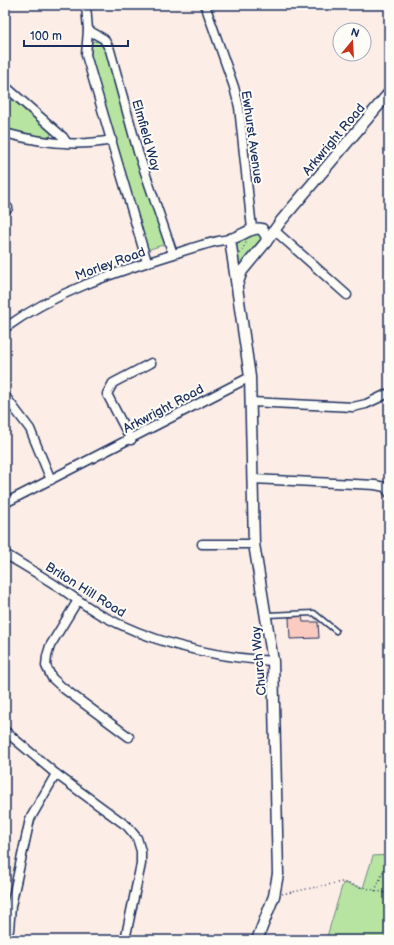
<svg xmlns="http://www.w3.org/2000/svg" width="394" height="945" font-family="'Balsamiq Sans',sans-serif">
	<rect width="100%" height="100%" fill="#fcede6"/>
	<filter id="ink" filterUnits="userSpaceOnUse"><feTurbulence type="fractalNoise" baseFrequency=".025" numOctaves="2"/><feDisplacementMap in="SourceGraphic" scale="8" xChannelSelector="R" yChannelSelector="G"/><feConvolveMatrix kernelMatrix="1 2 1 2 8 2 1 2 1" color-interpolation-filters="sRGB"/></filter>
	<g filter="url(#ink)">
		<g fill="#b8e4a2" stroke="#6a8a80">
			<polygon points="94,41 99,42 105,48 166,244 147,250 91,57 91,42"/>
			<polygon points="10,100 14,101 49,131 51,133 50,138 32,137 5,128 5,108"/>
			<polygon points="257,230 264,238 242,265 237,262 234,243 243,240"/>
			<polygon points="389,855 389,940 326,940 343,883 363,888 373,856"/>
		</g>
		<polygon fill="#facbc0" stroke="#1b2f5e" points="302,616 303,622 318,622 319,638 290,639 289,617"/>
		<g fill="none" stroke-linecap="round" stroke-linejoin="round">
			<g stroke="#1b2f5e" stroke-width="7">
				<polyline id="service" points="267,615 314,613 336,631"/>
			</g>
			<g stroke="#1b2f5e" stroke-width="11">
				<g id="minor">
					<polyline points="86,5 88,30 86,55 147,262"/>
					<polyline points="205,5 234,87 239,107 252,229"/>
					<polyline points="88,30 104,39 110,50 138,152 173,254"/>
					<polyline points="5,86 63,137 67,143"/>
					<path d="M5 133C40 143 76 147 112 140"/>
					<polyline points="5,208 8,208"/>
					<polyline points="274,230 347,295"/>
					<path d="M5 328C55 292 113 273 171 255 192 248 208 242 230 239"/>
					<polyline points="5,396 30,429 51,480"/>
					<polyline points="251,402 353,407 366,404 389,393"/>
					<polyline points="131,440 107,394 113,383 151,363"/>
					<polyline points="253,479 375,485 385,487 389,493"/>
					<polyline points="5,503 250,377"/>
					<polyline points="202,544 254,544"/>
					<path d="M5 554C23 565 40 575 57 586 72 596 86 606 101 615 155 644 212 657 273 661"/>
					<polyline points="78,600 50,646 47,656 46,666 52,678 63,688 129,737"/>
					<polyline points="5,731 56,774 127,826 137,838 141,851 141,864 125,940"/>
					<polyline points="5,940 9,930 11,906 30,819 56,774"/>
				</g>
			</g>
			<g stroke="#1b2f5e" stroke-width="13">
				<g id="tertiary">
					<polyline points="266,242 281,221 389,93"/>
					<path d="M237 285 242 271 266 242 267 237 262 229C252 226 241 237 230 239L250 377 254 544 273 661 278 874 274 896 257 940"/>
				</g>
			</g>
			<g stroke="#1b2f5e" stroke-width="1.5" stroke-dasharray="1 3" stroke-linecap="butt">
				<polyline points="240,254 247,241"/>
				<polyline points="375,891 385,867 389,863"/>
				<polyline points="282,894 342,882 389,894"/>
			</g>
			<use href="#service" stroke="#fdfcf7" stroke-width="4"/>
			<use href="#minor" stroke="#fdfcf7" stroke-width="8"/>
			<use href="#tertiary" stroke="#fdfcf7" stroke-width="10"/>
		</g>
	</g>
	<g text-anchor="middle" stroke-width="4" stroke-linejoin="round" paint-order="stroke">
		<g font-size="13" fill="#1b2f5e" stroke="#fdfcf7">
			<text transform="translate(147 135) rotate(74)" y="5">Elmfield Way</text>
			<text transform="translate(253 137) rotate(82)" y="5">Ewhurst Avenue</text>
			<text transform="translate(333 139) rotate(-50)" y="5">Arkwright Road</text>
			<text transform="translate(110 263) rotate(-20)" y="5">Morley Road</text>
			<text transform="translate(163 408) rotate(-28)" y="5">Arkwright Road</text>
			<text transform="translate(86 589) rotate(32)" y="5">Briton Hill Road</text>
			<text transform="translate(258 661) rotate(-95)" y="5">Church Way</text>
		</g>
	</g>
	<rect width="394" height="945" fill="none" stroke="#fdfcf7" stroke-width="20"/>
	<rect x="10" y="10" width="374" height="925" fill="none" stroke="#1b2f5e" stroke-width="1.5" filter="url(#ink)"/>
	<g transform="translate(352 42) rotate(18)"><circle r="19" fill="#fdfcf7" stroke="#a3aaba"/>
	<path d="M0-3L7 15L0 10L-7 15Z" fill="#c8321e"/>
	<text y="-6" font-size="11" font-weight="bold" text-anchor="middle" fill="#1b2f5e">N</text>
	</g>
	<path d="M24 40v6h104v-6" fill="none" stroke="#1b2f5e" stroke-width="2"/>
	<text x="30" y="40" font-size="12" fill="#1b2f5e" stroke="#fdfcf7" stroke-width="3" paint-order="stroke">100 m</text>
</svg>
